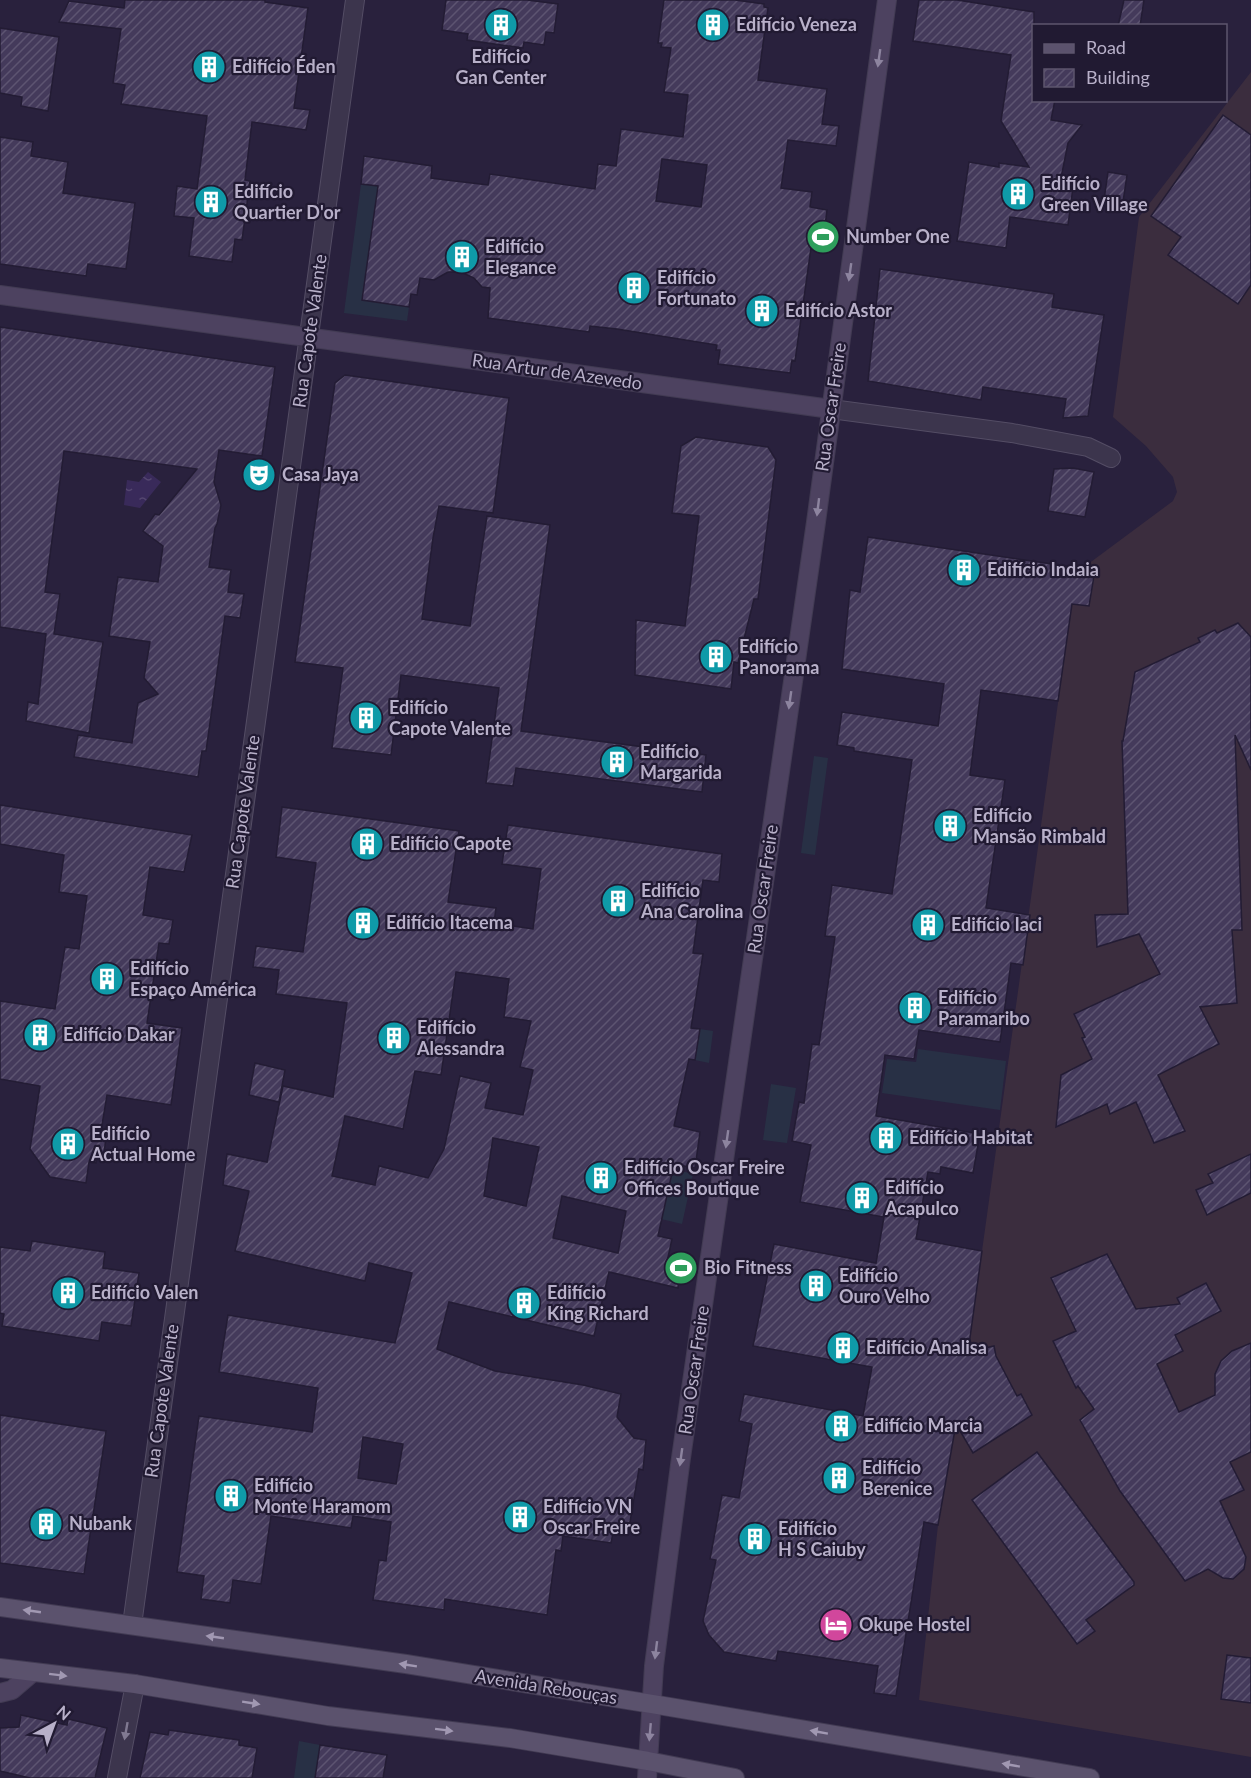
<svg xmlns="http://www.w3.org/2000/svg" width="1251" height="1778" font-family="Lato,sans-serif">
	<defs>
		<pattern id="water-ripples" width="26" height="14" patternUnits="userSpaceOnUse" patternTransform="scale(1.5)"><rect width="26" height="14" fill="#392a5a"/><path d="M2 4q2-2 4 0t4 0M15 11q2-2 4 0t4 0" fill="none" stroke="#544670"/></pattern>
		<pattern id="building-hatch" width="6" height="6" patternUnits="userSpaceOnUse" patternTransform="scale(1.5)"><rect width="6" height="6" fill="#443a5b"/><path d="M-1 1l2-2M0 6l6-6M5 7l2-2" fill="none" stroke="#5d5471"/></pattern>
	</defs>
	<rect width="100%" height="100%" fill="#29213d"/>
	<polygon fill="#3b2d3e" points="1251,72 1251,1757 919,1700 938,1525 965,1366 982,1251 1076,573 1173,501 1177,492 1173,477 1146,446 1113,417 1139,217"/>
	<g fill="#283045">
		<polygon points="361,184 378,186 362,300 409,307 407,321 344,313"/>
		<polygon points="814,756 828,758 815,855 801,853"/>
		<polygon points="700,1029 713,1031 709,1063 695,1060"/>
		<polygon points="918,1049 1006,1061 1000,1110 882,1093 887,1059 916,1062"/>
		<polygon points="771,1084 796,1088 787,1143 763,1140"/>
		<polygon points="673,1169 693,1174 682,1224 661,1219"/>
		<polygon points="299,1741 320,1745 315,1778 294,1778"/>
	</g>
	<polygon fill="url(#water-ripples)" points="148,472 161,482 140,508 124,505 127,480 139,482"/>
	<g fill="url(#building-hatch)" stroke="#231c34" stroke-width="1.5" fill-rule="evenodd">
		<polygon points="125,0 265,0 265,2 308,8 294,108 310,110 306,130 252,122 245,180 250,181 242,240 235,239 232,262 189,256 194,218 174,216 177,186 197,189 207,116 121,104 125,85 113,83 121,29 59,22 69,1 124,8"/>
		<polygon points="446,0 527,0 558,4 554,33 546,32 544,45 524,42 523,48 467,40 468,34 442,30"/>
		<path d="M664 0H735L764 4V7L768 8 758 80 827 89 822 124 839 126 836 146 788 140 781 188 812 192 810 207 827 210 822 250 811 248 795 361 792 360 790 373 718 364 720 350H716L717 345 617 329 590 326 589 332 488 318 490 288 482 287 474 278 461 272H448L434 280 420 278 417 295 411 294 409 307 362 300 378 186 361 184 364 156 432 166 431 178 446 180 488 185 490 174 595 189 598 164 616 166 621 129 683 137 688 95 664 92 671 48 661 47 662 43H658ZM662 159 707 165 701 207 656 201Z"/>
		<polygon points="919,0 957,0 1034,12 1034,100 1055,100 1051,120 1082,125 1068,143 1061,178 1074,180 1068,225 1010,217 1006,248 957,241 969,162 999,167 999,163 1029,167 1001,121 1011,55 913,41"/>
		<polygon points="1124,0 1144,0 1140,26 1118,26"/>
		<polygon points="0,28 59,37 48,111 21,106 22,97 0,93"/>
		<polygon points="1223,115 1251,135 1251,285 1238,304 1168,255 1181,237 1151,216"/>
		<polygon points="0,137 33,142 31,156 68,162 63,193 135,203 126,269 88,264 86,276 0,264"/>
		<polygon points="1108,172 1127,175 1123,202 1104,200"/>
		<polygon points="880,269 1054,294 1052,307 1104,315 1088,416 1063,418 1066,399 983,387 981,400 868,381"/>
		<polygon points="0,327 275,367 262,456 219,450 214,482 221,505 217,524 215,528 209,567 231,570 228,592 244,594 240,618 225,616 206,751 202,751 198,777 74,757 78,735 132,743 138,703 158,694 144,678 150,642 109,636 118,577 158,582 163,546 143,531 155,514 159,515 197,469 64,451 45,592 60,594 54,634 103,642 89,733 26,721 28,702 38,704 46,634 0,627"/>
		<polygon points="345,375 509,398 493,513 439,506 433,538 422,619 470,626 487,516 550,525 521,731 706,755 702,792 516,768 513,786 486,783 499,688 401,675 391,755 332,748 343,668 295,662 335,383"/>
		<polygon points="696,437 768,447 776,460 758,599 754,599 738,663 734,662 731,689 635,675 636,620 685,626 699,516 672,513 681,446"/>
		<polygon points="1073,468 1094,472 1085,517 1048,511 1054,469"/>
		<polygon points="868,537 1066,566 1066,572 1094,576 1089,606 1072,604 1058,701 981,690 970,775 1005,780 986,908 1030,915 1023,965 1011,963 1000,1042 919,1030 914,1059 885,1055 876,1116 980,1134 973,1173 941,1167 940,1174 928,1172 916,1239 982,1251 968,1352 994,1346 996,1356 1017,1396 1021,1394 1032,1415 973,1453 956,1424 938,1525 924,1522 896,1696 874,1693 878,1666 778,1651 776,1661 724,1652 709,1635 703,1621 716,1560 710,1559 722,1495 739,1498 752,1424 739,1421 744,1394 863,1416 872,1367 753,1346 774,1244 876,1263 884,1217 800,1202 811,1145 792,1141 799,1102 804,1103 812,1044 819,1045 835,937 825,936 832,885 892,894 912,760 854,751 854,748 837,745 842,712 938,726 944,684 842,669 850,590 860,592"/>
		<polygon points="1238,623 1251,637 1251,770 1235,735 1242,930 1232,930 1237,1003 1200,1007 1219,1044 1158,1075 1185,1131 1154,1143 1136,1102 1110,1114 1107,1104 1056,1127 1061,1075 1092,1059 1082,1038 1085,1037 1074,1014 1160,974 1139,934 1097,947 1095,915 1128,914 1122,741 1123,741 1135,672 1200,642 1198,638 1215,630 1217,633"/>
		<polygon points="0,805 192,835 184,872 150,867 143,915 173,920 169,944 159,943 147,1023 182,1028 171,1105 107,1095 100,1137 106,1138 103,1160 97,1159 96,1163 89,1162 86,1183 50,1177 30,1149 40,1086 0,1079 0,1001 55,1009 65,947 79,949 87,896 59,892 64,855 0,844"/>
		<path d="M282 807 459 831 448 902 496 908 494 923 533 929 541 869 502 864 508 825 722 854 719 882 703 880 693 953 703 954 691 1028 700 1029 695 1060 689 1059 674 1126 700 1132 695 1168 674 1164 658 1236 672 1239 667 1262 681 1265 678 1288 609 1272 594 1336 449 1302 437 1349 495 1371 583 1385 621 1394 617 1417 634 1438 646 1440 643 1470 639 1469 629 1528 623 1527 622 1534 613 1533 611 1543 563 1536 561 1551 556 1550 547 1615 445 1599 444 1610 373 1600 379 1560 386 1561 391 1522 353 1516 351 1528 271 1516 261 1584 233 1580 230 1603 201 1599 204 1576 177 1572 199 1416 312 1432 318 1388 219 1372 228 1315 395 1343 412 1273 369 1263 365 1281 235 1251 249 1191 223 1185 227 1154 267 1162 283 1086 333 1097 347 1003 276 994 279 970 253 967 256 946 303 952 316 863 276 857ZM456 972 509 979 504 1017 531 1021 520 1067 533 1070 523 1115 485 1108 491 1083 460 1076 444 1149 428 1178 379 1166 375 1185 332 1176 345 1116 403 1129 415 1071 441 1075ZM493 1138 539 1147 526 1206 484 1196ZM562 1196 626 1211 618 1253 553 1238ZM363 1437 403 1444 396 1484 358 1478Z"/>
		<polygon points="255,1063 285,1070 279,1102 249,1095"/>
		<polygon points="1251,1154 1251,1193 1207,1215 1196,1190 1213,1183 1208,1174"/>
		<polygon points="32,1241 105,1252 103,1268 139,1273 131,1326 102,1322 99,1341 2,1326 4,1314 0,1313 0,1247 30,1251"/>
		<polygon points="1107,1254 1136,1309 1180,1304 1177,1298 1206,1283 1221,1311 1175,1335 1183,1351 1157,1364 1179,1412 1215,1395 1215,1374 1221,1361 1232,1351 1251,1343 1251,1452 1230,1462 1244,1490 1220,1501 1246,1557 1244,1569 1233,1579 1223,1578 1208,1569 1185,1581 1120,1491 1080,1420 1094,1409 1078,1386 1076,1388 1053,1341 1076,1331 1051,1278"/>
		<polygon points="0,1415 106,1431 84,1574 0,1563"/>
		<polygon points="1037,1452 1134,1582 1134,1585 1086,1620 1095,1631 1077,1644 972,1500"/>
		<polygon points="1227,1655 1251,1658 1251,1703 1221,1699"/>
		<polygon points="21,1715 67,1725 68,1719 107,1728 95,1778 30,1778 0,1771 0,1728 19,1727"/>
		<polygon points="169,1730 239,1740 239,1745 257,1748 252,1778 140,1778 150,1732 168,1735"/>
		<polygon points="320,1745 387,1755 383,1778 315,1778"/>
	</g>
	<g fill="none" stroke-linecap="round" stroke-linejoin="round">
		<g stroke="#544d65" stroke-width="20">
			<g id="street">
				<polyline points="831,409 1012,433 1088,447 1111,458"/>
				<polyline points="132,1625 355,0"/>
				<polyline points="117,1778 135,1684"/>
			</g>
		</g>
		<g stroke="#423b53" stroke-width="20">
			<g id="secondary">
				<polyline points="0,295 831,409"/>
				<polyline points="0,1693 12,1690 33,1672"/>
				<polyline points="647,1778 654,1666 680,1465 816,522 887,0"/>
			</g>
		</g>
		<g stroke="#423b53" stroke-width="20">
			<g id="primary">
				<polyline points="0,1607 406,1664 652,1704 1090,1778"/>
				<polyline points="0,1668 135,1684 328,1716 510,1738 648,1761 735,1778"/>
			</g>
		</g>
		<use href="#street" stroke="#3c354d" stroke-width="18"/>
		<use href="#secondary" stroke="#4d4260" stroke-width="18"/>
		<use href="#primary" stroke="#5b526d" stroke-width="18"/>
	</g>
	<defs><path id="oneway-solid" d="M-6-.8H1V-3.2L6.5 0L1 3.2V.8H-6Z" transform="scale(1.5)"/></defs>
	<g fill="#8d849f">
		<use href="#oneway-solid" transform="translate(879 58) rotate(98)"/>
		<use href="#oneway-solid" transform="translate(850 272) rotate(98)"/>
		<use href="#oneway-solid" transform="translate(818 507) rotate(97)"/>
		<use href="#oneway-solid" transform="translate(790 700) rotate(98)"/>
		<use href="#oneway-solid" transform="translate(727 1139) rotate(98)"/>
		<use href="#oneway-solid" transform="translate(681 1457) rotate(98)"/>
		<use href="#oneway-solid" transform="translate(656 1650) rotate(97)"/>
		<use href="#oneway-solid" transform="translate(650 1732) rotate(95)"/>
	</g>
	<g fill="#a198b2">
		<use href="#oneway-solid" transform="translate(32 1611) rotate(-172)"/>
		<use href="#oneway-solid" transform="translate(215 1637) rotate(-172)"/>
		<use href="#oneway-solid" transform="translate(408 1665) rotate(-171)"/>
		<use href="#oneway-solid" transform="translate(58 1675) rotate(7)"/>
		<use href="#oneway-solid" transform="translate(251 1703) rotate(9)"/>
		<use href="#oneway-solid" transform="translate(444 1730) rotate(7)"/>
		<use href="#oneway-solid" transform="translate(819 1732) rotate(-170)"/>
		<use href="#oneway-solid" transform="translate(1011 1765) rotate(-170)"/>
	</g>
	<use fill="#807991" href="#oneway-solid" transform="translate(126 1731) rotate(100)"/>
	<defs>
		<g id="building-disc" transform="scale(1.725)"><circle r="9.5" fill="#0f9aa8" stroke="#211a32"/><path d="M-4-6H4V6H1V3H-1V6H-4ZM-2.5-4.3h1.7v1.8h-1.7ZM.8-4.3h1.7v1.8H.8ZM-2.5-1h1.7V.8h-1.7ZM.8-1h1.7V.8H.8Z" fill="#fff"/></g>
		<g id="stadium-disc" transform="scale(1.725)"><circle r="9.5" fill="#2e9e5b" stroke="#211a32"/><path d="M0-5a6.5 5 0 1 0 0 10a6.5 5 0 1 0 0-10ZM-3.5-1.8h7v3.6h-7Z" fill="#fff"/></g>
		<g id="theatre-disc" transform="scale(1.725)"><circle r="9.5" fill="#0f9aa8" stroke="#211a32"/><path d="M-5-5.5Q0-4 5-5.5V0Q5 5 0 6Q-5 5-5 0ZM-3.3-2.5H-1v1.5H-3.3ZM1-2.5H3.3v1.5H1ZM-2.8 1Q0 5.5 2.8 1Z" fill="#fff"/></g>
		<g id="hotel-disc" transform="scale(1.725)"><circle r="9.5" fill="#d1479c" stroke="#211a32"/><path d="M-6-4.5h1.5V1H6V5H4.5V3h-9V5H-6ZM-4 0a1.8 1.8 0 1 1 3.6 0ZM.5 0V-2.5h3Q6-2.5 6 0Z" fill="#fff"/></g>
	</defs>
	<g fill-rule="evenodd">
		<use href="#building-disc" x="501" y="25"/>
		<use href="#building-disc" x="713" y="25"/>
		<use href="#building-disc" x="209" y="67"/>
		<use href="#building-disc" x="1018" y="194"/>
		<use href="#building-disc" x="211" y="202"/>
		<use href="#stadium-disc" x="823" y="237"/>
		<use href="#building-disc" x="462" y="257"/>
		<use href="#building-disc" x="634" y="288"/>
		<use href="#building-disc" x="762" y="311"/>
		<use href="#theatre-disc" x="259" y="475"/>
		<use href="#building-disc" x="964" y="570"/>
		<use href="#building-disc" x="716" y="657"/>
		<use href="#building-disc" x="366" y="718"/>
		<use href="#building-disc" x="617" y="762"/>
		<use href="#building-disc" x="950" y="826"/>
		<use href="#building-disc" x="367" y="844"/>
		<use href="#building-disc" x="618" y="901"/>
		<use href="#building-disc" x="363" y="923"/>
		<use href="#building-disc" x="928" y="925"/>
		<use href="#building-disc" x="107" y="979"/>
		<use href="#building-disc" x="915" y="1008"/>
		<use href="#building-disc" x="40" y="1035"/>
		<use href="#building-disc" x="394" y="1038"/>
		<use href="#building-disc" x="886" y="1138"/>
		<use href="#building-disc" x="68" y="1144"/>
		<use href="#building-disc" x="601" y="1178"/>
		<use href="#building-disc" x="862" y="1198"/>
		<use href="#stadium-disc" x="681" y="1268"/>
		<use href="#building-disc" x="816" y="1286"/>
		<use href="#building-disc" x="68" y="1293"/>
		<use href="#building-disc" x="524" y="1303"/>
		<use href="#building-disc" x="843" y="1348"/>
		<use href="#building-disc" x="841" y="1426"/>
		<use href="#building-disc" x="839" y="1478"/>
		<use href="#building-disc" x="231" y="1496"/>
		<use href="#building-disc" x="520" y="1517"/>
		<use href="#building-disc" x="46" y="1524"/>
		<use href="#building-disc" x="755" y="1539"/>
		<use href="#hotel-disc" x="836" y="1625"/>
	</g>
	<g text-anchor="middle" stroke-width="4.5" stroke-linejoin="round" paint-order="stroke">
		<g font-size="18" font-weight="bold" fill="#b8b0c9" stroke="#211a32" text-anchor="start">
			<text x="736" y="31">Edifício Veneza</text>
			<text x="501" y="63" text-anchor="middle">Edifício<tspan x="501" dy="21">Gan Center</tspan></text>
			<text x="232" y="73">Edifício Éden</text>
			<text x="1041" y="190">Edifício<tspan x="1041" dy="21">Green Village</tspan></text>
			<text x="234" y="198">Edifício<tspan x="234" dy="21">Quartier D'or</tspan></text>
			<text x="846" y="243">Number One</text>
			<text x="485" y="253">Edifício<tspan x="485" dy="21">Elegance</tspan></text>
			<text x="657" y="284">Edifício<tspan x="657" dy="21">Fortunato</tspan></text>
			<text x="785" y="317">Edifício Astor</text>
			<text x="282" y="481">Casa Jaya</text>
			<text x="987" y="576">Edifício Indaia</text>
			<text x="739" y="653">Edifício<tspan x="739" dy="21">Panorama</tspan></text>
			<text x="389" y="714">Edifício<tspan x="389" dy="21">Capote Valente</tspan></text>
			<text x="640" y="758">Edifício<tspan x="640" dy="21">Margarida</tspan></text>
			<text x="973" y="822">Edifício<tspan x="973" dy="21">Mansão Rimbald</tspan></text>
			<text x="390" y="850">Edifício Capote</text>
			<text x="641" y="897">Edifício<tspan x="641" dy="21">Ana Carolina</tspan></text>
			<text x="386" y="929">Edifício Itacema</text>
			<text x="951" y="931">Edifício Iaci</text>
			<text x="130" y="975">Edifício<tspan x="130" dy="21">Espaço América</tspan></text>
			<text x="938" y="1004">Edifício<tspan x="938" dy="21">Paramaribo</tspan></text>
			<text x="417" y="1034">Edifício<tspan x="417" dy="21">Alessandra</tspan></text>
			<text x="63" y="1041">Edifício Dakar</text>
			<text x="91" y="1140">Edifício<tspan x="91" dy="21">Actual Home</tspan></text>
			<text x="909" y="1144">Edifício Habitat</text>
			<text x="624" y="1174">Edifício Oscar Freire<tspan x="624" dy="21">Offices Boutique</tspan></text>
			<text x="885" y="1194">Edifício<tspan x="885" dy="21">Acapulco</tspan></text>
			<text x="704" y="1274">Bio Fitness</text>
			<text x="839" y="1282">Edifício<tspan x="839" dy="21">Ouro Velho</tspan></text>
			<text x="91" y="1299">Edifício Valen</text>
			<text x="547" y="1299">Edifício<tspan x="547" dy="21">King Richard</tspan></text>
			<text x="866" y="1354">Edifício Analisa</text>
			<text x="864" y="1432">Edifício Marcia</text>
			<text x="862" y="1474">Edifício<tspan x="862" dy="21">Berenice</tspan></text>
			<text x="254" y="1492">Edifício<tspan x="254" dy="21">Monte Haramom</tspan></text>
			<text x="543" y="1513">Edifício VN<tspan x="543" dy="21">Oscar Freire</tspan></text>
			<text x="69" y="1530">Nubank</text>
			<text x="778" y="1535">Edifício<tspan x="778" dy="21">H S Caiuby</tspan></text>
			<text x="859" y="1631">Okupe Hostel</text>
		</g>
		<g font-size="18" fill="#b8b0c9" stroke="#211a32">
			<text transform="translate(310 331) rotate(-82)" y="6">Rua Capote Valente</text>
			<text transform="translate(557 372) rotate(8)" y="6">Rua Artur de Azevedo</text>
			<text transform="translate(831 407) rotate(-82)" y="6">Rua Oscar Freire</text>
			<text transform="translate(243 812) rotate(-82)" y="6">Rua Capote Valente</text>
			<text transform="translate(763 889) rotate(-82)" y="6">Rua Oscar Freire</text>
			<text transform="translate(694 1370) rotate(-82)" y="6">Rua Oscar Freire</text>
			<text transform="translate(162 1401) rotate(-82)" y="6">Rua Capote Valente</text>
			<text transform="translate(546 1687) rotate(9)" y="6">Avenida Rebouças</text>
		</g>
	</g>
	<rect x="1032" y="24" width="195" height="78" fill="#211a32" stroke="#5d566e" stroke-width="1.5"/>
	<rect x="1044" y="44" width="30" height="9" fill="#5b526d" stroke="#5d566e" stroke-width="1.5"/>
	<text x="1086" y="54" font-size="18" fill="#b8b0c9">Road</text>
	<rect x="1044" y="69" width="30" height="18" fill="url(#building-hatch)" stroke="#5d566e" stroke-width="1.5"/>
	<text x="1086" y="84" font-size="18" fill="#b8b0c9">Building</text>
	<g transform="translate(54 1724) rotate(41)" stroke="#211a32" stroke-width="4.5" paint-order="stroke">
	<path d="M0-4.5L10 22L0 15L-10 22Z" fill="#b8b0c9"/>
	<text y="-9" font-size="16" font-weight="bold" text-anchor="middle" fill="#b8b0c9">N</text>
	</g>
</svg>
